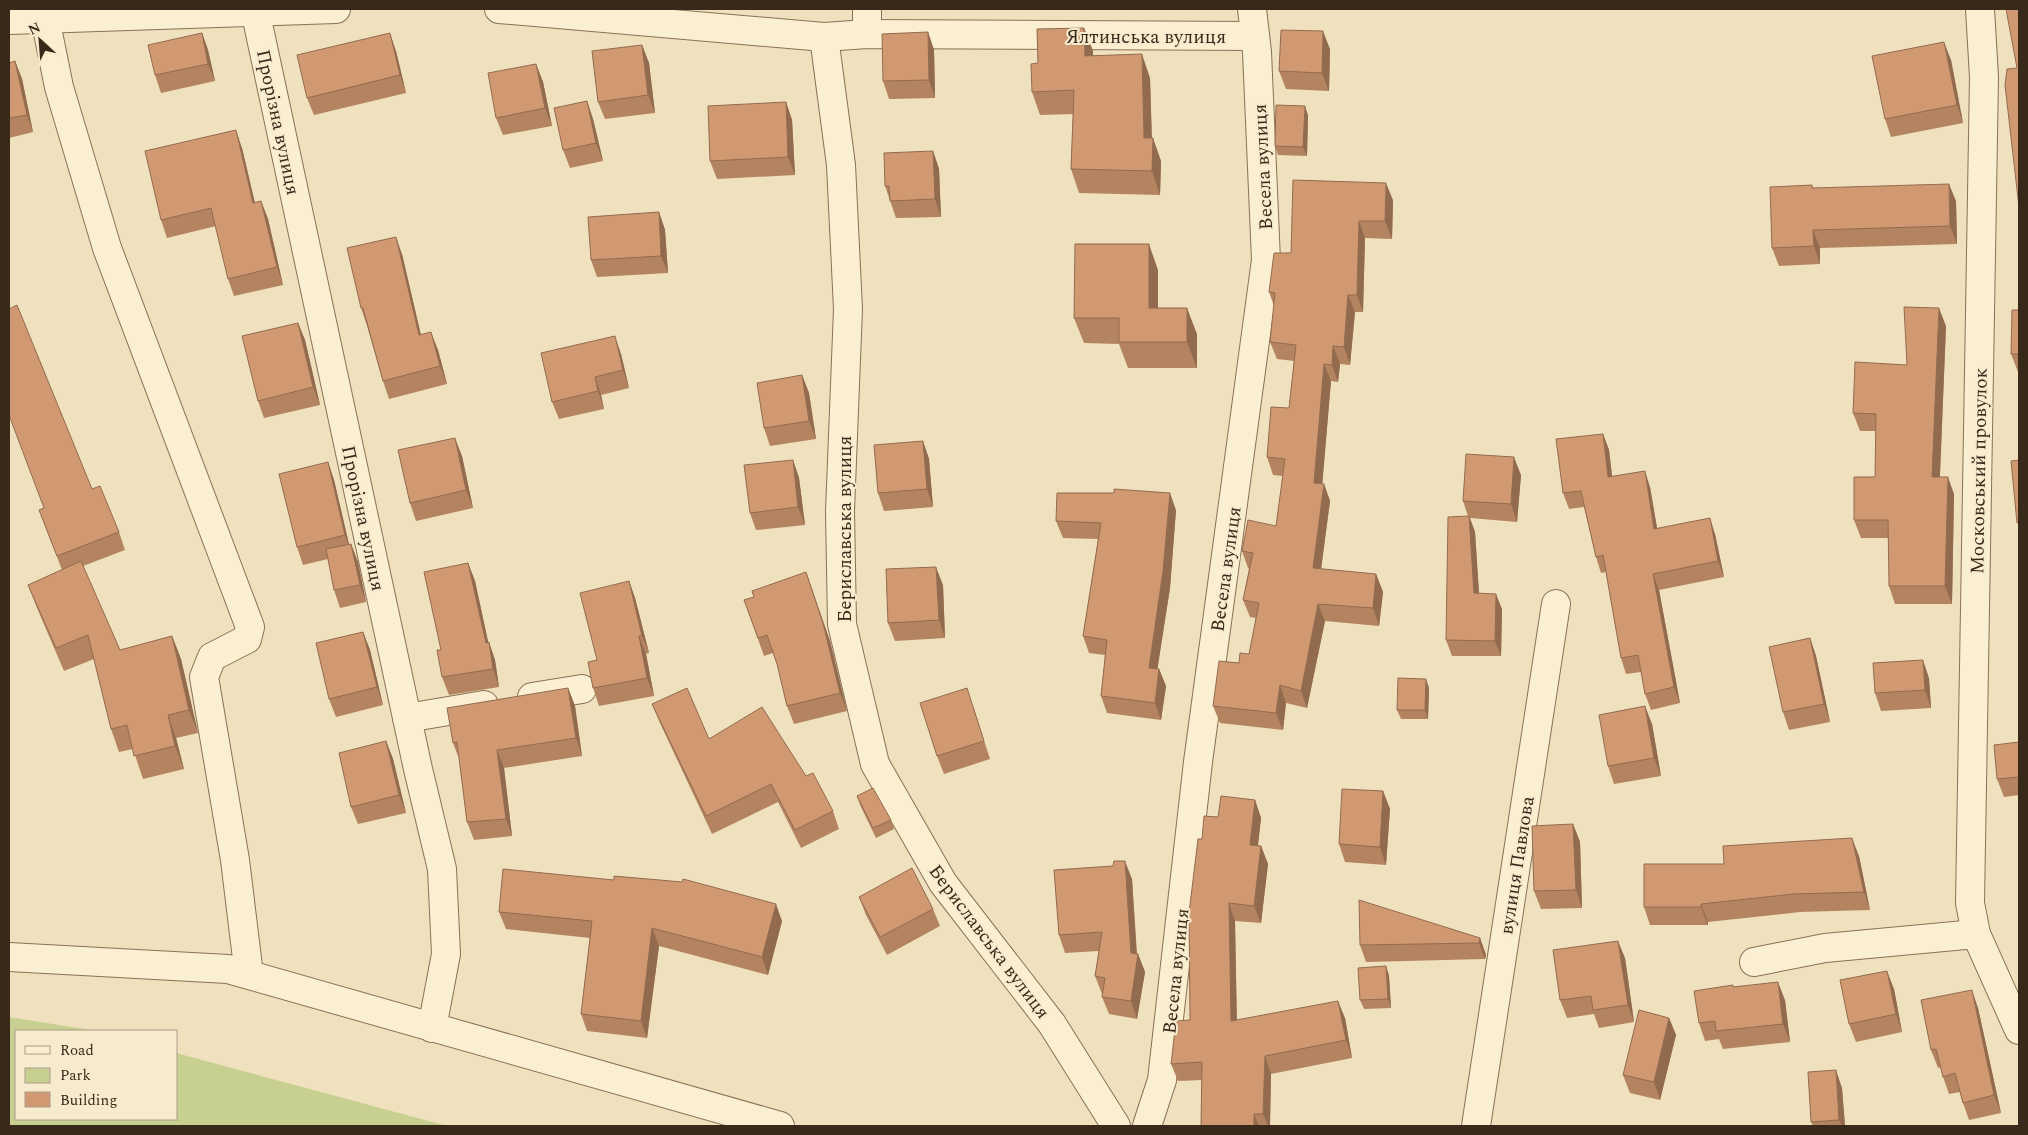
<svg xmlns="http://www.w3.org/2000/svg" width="2028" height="1135" font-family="Spectral,serif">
	<rect width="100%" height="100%" fill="#f0e1be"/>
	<polygon fill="#c7cf91" points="9,1017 96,1031 16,1031 16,1119 176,1119 176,1053 447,1126 9,1126"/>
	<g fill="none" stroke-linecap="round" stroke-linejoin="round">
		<g stroke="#897156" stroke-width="30">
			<g id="minor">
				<polyline points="499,9 824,37 867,34 1255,36"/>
				<polyline points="867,9 867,34"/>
				<polyline points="1980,9 1984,77 1970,903 1976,934 2019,1030"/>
				<polyline points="255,10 418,769 442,869 446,954 432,1028"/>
				<polyline points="45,18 59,87 107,248 250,627 247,639 212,657 204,677 235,860 249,975"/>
				<polyline points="9,20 336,9"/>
				<polyline points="824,37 841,165 848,309 840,511 842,624 875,764 943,883 1052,1024 1116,1126"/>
				<polyline points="532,697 582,689"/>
				<polyline points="407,718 484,705"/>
				<polyline points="9,957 228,969 780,1126"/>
				<polyline points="1754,962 1825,948 1976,934"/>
				<polyline points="1147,1126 1162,1080 1198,762 1266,260 1257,52 1252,9"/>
				<polyline points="1476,1126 1556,604"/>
			</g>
		</g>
		<use href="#minor" stroke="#fbefd1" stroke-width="28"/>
	</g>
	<g fill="#b48461">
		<polygon points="1084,28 1093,51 1093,56 1150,78 1152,138 1161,161 1160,195 1079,193 1071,169 1073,114 1040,115 1032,92 1038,63"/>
		<polygon points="928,32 934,50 935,98 889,99 883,81"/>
		<polygon points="202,33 208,50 215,81 161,93 155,75"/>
		<polygon points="642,45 649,63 655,113 605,119 598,102"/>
		<polygon points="1330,49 1329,91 1286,89 1279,71"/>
		<polygon points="396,51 406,93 314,115 307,98"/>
		<polygon points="1951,60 1963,123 1891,137 1885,119"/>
		<polygon points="15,61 22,79 33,132 9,138 9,63"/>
		<polygon points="536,64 543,82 552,126 503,135 496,118"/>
		<polygon points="587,101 593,119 603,161 570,168 563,150"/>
		<polygon points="786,102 792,120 795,175 717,179 710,161"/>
		<polygon points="1308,115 1307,156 1278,155 1275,146"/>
		<polygon points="242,148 255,203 261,201 268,219 283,285 234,296 228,279 216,226 167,238 161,220"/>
		<polygon points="933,151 939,169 941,217 896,218 885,186"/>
		<polygon points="1812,185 1813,188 1956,201 1957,244 1820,248 1820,264 1779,266 1772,248"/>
		<polygon points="1393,200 1392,239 1365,238 1363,312 1355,312 1350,365 1340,364 1338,382 1331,381 1322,484 1324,484 1330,501 1321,569 1376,574 1383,592 1379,626 1325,621 1307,708 1286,703 1283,730 1220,723 1213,706 1239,663 1249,654 1256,618 1250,617 1243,600 1249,569 1248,568 1242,551 1276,526 1283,476 1273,475 1267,457 1289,408 1294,361 1277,359 1270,342 1274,306 1269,292 1291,253"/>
		<polygon points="659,212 665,230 668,273 597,277 591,260"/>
		<polygon points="402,254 421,335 438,350 447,384 389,399 383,381 367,326 361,308"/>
		<polygon points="1158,270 1158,308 1197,334 1197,368 1128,368 1119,344 1084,343 1074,318"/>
		<polygon points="2019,310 2019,372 2018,372 2011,354"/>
		<polygon points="298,323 305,340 320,405 264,418 258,401"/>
		<polygon points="1946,326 1940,477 1954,494 1952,604 1895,604 1889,586 1889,538 1861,538 1854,520 1875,477 1876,431 1860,431 1853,413 1907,365"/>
		<polygon points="621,354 629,388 601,395 604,409 559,419 552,402"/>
		<polygon points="802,375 809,393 816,439 770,446 764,428"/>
		<polygon points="1603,434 1609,450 1612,476 1650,487 1657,529 1715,534 1724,577 1659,590 1680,703 1651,710 1645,694 1641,672 1626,674 1621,658 1606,572 1601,573 1596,557 1584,507 1569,509 1563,493"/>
		<polygon points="923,441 929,459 933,507 884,511 878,493"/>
		<polygon points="462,456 473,508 416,521 410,503"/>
		<polygon points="793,460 799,478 805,525 756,530 750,513"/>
		<polygon points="328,462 334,480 349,544 351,544 358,562 366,602 340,608 334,590 328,559 303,565 297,547"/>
		<polygon points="1521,475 1517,522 1470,518 1475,532 1479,593 1502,609 1501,656 1452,656 1446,640 1468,516 1463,501"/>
		<polygon points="92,489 119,532 125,550 83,566 120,650 172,636 181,659 198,733 176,738 184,769 143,779 133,749 119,752 111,729 94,659 64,671 37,608 28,585 62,570 39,510"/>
		<polygon points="1176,510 1170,588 1157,669 1159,669 1166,686 1161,720 1107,713 1101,696 1105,655 1089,653 1083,636 1098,539 1063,538 1056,521"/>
		<polygon points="468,563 475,581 488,642 489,642 495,660 499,687 449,695 442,677 441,650"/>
		<polygon points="629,581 635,598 649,653 646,654 654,696 599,706 593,688 597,660"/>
		<polygon points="943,585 945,638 895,641 888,623"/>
		<polygon points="812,590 830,641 847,711 794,724 787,706 777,664 773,653 764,656 744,600 754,597"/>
		<polygon points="363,632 370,650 383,705 336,717 329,699"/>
		<polygon points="1810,638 1816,656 1830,722 1789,730 1783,712"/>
		<polygon points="1929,678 1931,708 1881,711 1875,693"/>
		<polygon points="568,688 575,706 582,756 504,768 512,836 474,840 467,822 460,761 453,743"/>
		<polygon points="1429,688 1428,719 1401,719 1397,710"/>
		<polygon points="652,704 709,739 806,776 833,811 839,829 801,848 778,802 712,834 659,721"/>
		<polygon points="973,706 990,759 944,774 937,756"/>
		<polygon points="1652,724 1661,776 1614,784 1608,766"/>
		<polygon points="386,741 393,759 406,813 358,824 351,807"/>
		<polygon points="2019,742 2019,795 2004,797 1997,779"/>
		<polygon points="1383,791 1390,809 1386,865 1345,862 1339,844"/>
		<polygon points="857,796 891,820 894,829 876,838 860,805"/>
		<polygon points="1255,800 1261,818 1258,845 1261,846 1268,864 1261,923 1235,921 1237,1020 1345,1018 1352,1058 1271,1074 1270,1126 1201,1126 1202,1080 1178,1081 1171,1064 1190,1020 1218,817"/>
		<polygon points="1573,824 1580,842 1582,908 1541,909 1534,891"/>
		<polygon points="1859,856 1870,910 1800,912 1708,922 1708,925 1650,925 1644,907 1724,864"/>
		<polygon points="1132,879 1137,953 1138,954 1145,972 1137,1019 1109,1014 1102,997 1103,994 1102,994 1095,976 1099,951 1065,953 1059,935"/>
		<polygon points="859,897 933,909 940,926 887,955 866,915"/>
		<polygon points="499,912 782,921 768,975 659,946 647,1038 587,1031 581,1014 590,938 506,929"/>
		<polygon points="1480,938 1486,955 1485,959 1366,962 1360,945"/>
		<polygon points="1625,958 1634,1022 1599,1028 1594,1014 1567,1018 1560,1000"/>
		<polygon points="1386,966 1389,976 1391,1008 1364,1009 1360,1000"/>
		<polygon points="1733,987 1785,1000 1790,1042 1723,1049 1719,1039 1705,1041 1699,1023"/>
		<polygon points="1894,989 1902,1032 1856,1042 1849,1024"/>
		<polygon points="1978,1008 2001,1113 1969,1120 1963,1103 1960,1092 1949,1094 1943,1077 1941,1067 1938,1068 1931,1050"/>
		<polygon points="1669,1018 1676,1035 1660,1100 1630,1093 1623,1075"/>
		<polygon points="1842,1088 1845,1126 1813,1126 1811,1122"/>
	</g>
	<g fill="#926b4f">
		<polygon points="1084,28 1093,51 1094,79 1085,56"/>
		<polygon points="1323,31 1330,49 1329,91 1322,73"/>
		<polygon points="928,32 934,50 935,98 929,80"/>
		<polygon points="202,33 208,50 215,81 208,64"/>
		<polygon points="390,33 396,51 406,93 400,75"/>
		<polygon points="1944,42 1951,60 1963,123 1957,105"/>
		<polygon points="642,45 649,63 655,113 648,95"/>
		<polygon points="1142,54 1150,78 1152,149 1153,138 1161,161 1160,195 1152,171 1144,138"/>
		<polygon points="15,61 22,79 33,132 27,115"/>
		<polygon points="536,64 543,82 552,126 545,108"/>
		<polygon points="587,101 593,119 603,161 596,143"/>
		<polygon points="786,102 792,120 795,175 788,157"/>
		<polygon points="1305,106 1308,115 1307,156 1303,147"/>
		<polygon points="236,130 242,148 259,221 253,203"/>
		<polygon points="933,151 939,169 941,217 935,199"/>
		<polygon points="1386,183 1393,200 1392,239 1385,221"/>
		<polygon points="1949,184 1956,201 1957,244 1950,226"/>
		<polygon points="261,201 268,219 283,285 277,267"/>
		<polygon points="659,212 665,230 668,273 661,256"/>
		<polygon points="1359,221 1365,238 1363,312 1357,295"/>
		<polygon points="1813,230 1820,248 1820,264 1814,246"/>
		<polygon points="396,237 402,254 425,353 419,335"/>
		<polygon points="1149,244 1158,270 1158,334 1149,308"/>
		<polygon points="1348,295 1355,312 1350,365 1344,347"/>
		<polygon points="1187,308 1197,334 1197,368 1187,342"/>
		<polygon points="1939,308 1946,326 1939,494 1932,477"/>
		<polygon points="298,323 305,340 320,405 313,387"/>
		<polygon points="431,332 438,350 447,384 440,366"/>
		<polygon points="615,336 621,354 629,388 623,370"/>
		<polygon points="1333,346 1340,364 1338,382 1332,365"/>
		<polygon points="1324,364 1331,381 1321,500 1314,483"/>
		<polygon points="802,375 809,393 816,439 809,421"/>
		<polygon points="595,377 601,395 604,409 598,391"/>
		<polygon points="1603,434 1609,450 1614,493 1608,477"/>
		<polygon points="455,438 462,456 473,508 466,490"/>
		<polygon points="923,441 929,459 933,507 927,489"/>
		<polygon points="1514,457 1521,475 1517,522 1511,504"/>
		<polygon points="793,460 799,478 805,525 798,507"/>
		<polygon points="328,462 334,480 351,553 345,535"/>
		<polygon points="1645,471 1650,487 1660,545 1654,529"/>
		<polygon points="1948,477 1954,494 1952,604 1945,586"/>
		<polygon points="1324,484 1330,501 1319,585 1313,568"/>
		<polygon points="1170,493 1176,510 1170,588 1155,685 1149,668"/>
		<polygon points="1469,516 1475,532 1480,609 1474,593"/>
		<polygon points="1710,518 1715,534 1724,577 1718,561"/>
		<polygon points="351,544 358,562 366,602 360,585"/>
		<polygon points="468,563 475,581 491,655 489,642 495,660 499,687 493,669 486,643"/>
		<polygon points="936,567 943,585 945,638 939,620"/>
		<polygon points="806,572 830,641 847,711 840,693"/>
		<polygon points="1376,574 1383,592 1379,626 1373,608"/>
		<polygon points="1653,574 1659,590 1680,703 1674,687"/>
		<polygon points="629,581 635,598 649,653 642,636"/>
		<polygon points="1496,594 1502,609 1501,656 1495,641"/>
		<polygon points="1318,604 1325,621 1307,708 1301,691"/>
		<polygon points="363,632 370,650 383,705 377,687"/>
		<polygon points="172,636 181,659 198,733 189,710"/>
		<polygon points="639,636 646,654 654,696 647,678"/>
		<polygon points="1810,638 1816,656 1830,722 1824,704"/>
		<polygon points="1923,660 1929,678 1931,708 1925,690"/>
		<polygon points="1159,669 1166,686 1161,720 1155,703"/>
		<polygon points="1426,679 1429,688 1428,719 1425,710"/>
		<polygon points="1280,685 1286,703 1283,730 1276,713"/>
		<polygon points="568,688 575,706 582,756 576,738"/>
		<polygon points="1645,706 1652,724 1661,776 1654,758"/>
		<polygon points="168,715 176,738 184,769 175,746"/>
		<polygon points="386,741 393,759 406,813 399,795"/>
		<polygon points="497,750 504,768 512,836 506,819"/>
		<polygon points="1383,791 1390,809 1386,865 1380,847"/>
		<polygon points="1255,800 1261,818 1256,862 1250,845"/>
		<polygon points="1573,824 1580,842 1582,908 1576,890"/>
		<polygon points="1852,838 1859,856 1870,910 1864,892"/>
		<polygon points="1261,846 1268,864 1261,923 1254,906"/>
		<polygon points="1125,861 1132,879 1137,961 1138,954 1145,972 1137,1019 1131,1001 1131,953"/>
		<polygon points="1229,903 1235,921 1237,1039 1231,1021"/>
		<polygon points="776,904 782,921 768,975 762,957"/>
		<polygon points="1701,904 1708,922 1708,925 1701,907"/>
		<polygon points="652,928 659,946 647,1038 641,1021"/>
		<polygon points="1480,938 1486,955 1485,959 1479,943"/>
		<polygon points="1618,941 1625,958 1634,1022 1628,1005"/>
		<polygon points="1386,966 1389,976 1391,1008 1388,999"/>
		<polygon points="1887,971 1894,989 1902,1032 1896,1014"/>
		<polygon points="1778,982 1785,1000 1790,1042 1783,1024"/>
		<polygon points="1972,990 1978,1008 2001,1113 1994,1095"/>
		<polygon points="1338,1001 1345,1018 1352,1058 1346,1040"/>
		<polygon points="1669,1018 1676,1035 1660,1100 1654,1082"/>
		<polygon points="1265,1056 1271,1074 1270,1126 1268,1126 1263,1114"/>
		<polygon points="1836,1070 1842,1088 1845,1126 1842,1126 1839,1120"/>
		<polygon points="1254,1114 1259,1126 1254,1126"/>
	</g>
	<g fill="#d19971" stroke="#926b4f">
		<polygon points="2006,9 2019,9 2019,207 2005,85 2007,69 2017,68"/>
		<polygon points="1084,28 1085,56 1142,54 1144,138 1153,138 1152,171 1071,169 1074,90 1032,92 1031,64 1038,63 1037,29"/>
		<polygon points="1281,30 1323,31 1322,73 1279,71"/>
		<polygon points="928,32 929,80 883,81 882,34"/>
		<polygon points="202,33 208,64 155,75 148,45"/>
		<polygon points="390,33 400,75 307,98 297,55"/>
		<polygon points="1944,42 1957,105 1885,119 1872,56"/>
		<polygon points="642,45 648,95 598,102 592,51"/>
		<polygon points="15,61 27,115 9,118 9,63"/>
		<polygon points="536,64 545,108 496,118 488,73"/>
		<polygon points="587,101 596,143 563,150 554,108"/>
		<polygon points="786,102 788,157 710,161 708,106"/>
		<polygon points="1276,105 1305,106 1303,147 1275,146"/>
		<polygon points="236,130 253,203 261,201 277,267 228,279 211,208 161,220 145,151"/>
		<polygon points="933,151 935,199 890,201 889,186 885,186 884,153"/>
		<polygon points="1293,180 1386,183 1385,221 1359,221 1357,295 1348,295 1344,347 1333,346 1332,365 1324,364 1314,483 1324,484 1313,568 1376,574 1373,608 1318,604 1301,691 1280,685 1276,713 1213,706 1219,661 1239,663 1240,653 1249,654 1259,603 1243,600 1253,553 1242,551 1248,520 1276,526 1285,459 1267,457 1271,407 1289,408 1296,345 1270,342 1275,293 1269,292 1274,253 1291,253"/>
		<polygon points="1949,184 1950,226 1813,230 1814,246 1772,248 1770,187 1812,185 1812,188"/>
		<polygon points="659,212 661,256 591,260 588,217"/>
		<polygon points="396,237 419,335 431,332 440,366 383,381 363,308 361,308 347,248"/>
		<polygon points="1075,244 1149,244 1149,308 1187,308 1187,342 1119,342 1119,318 1074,318"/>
		<polygon points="17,305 92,489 100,486 119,532 57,556 39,510 44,508 9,415 9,309"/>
		<polygon points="1904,307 1939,308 1932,477 1948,477 1945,586 1889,586 1888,520 1854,520 1854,477 1875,477 1876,414 1853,413 1855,362 1907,365"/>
		<polygon points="2012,310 2019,310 2019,354 2011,354"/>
		<polygon points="298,323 313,387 258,401 242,336"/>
		<polygon points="615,336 623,370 595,377 598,391 552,402 541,353"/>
		<polygon points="802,375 809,421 764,428 757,383"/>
		<polygon points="1603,434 1608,477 1645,471 1654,529 1710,518 1718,561 1653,574 1674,687 1645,694 1638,655 1621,658 1603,555 1596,557 1581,491 1563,493 1556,439"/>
		<polygon points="455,438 466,490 410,503 398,450"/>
		<polygon points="923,441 927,489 878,493 874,445"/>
		<polygon points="1466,454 1514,457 1511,504 1463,501"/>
		<polygon points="793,460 798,507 750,513 744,465"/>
		<polygon points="2019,460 2019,523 2017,523 2011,461"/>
		<polygon points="328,462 345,535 297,547 279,474"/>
		<polygon points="1114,489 1170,493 1163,571 1149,668 1159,669 1155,703 1101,696 1107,640 1083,636 1101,523 1056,521 1057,493 1114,493"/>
		<polygon points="1469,516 1474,593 1496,594 1495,641 1446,640 1448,517"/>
		<polygon points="351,544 360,585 334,590 326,549"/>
		<polygon points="81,561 120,650 172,636 189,710 168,715 175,746 134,756 127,725 111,729 88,635 56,648 28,585"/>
		<polygon points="468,563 486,643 489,642 493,669 442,677 437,650 441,650 424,572"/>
		<polygon points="936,567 939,620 888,623 886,569"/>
		<polygon points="806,572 823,623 840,693 787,706 777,664 767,635 758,638 744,600 754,597 752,591"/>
		<polygon points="629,581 642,636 639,636 647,678 593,688 588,662 597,660 580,593"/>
		<polygon points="363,632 377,687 329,699 316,643"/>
		<polygon points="1810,638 1824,704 1783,712 1769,647"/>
		<polygon points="1923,660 1925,690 1875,693 1873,663"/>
		<polygon points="1398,678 1426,679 1425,710 1397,710"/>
		<polygon points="568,688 576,738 497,750 506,819 467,822 457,742 453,743 447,708"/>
		<polygon points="687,688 709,739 762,707 806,776 813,773 833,811 795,830 771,784 706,816 652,704"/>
		<polygon points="967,688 984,741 937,756 920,703"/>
		<polygon points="1645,706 1654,758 1608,766 1599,715"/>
		<polygon points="386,741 399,795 351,807 339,753"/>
		<polygon points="2019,742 2019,777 1997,779 1994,745"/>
		<polygon points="873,788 891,820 873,828 857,796"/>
		<polygon points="1342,789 1383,791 1380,847 1339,844"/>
		<polygon points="1221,796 1255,800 1250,845 1261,846 1254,906 1229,903 1231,1021 1338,1001 1346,1040 1265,1056 1263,1114 1254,1114 1254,1126 1201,1126 1202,1062 1171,1064 1176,1021 1190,1020 1189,913 1198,839 1202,839 1204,816 1218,817"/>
		<polygon points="1573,824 1576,890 1534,891 1532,826"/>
		<polygon points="1852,838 1864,892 1794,894 1701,904 1701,907 1644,907 1644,864 1724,864 1723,846"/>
		<polygon points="1114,861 1125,861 1131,953 1138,954 1131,1001 1102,997 1105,978 1095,976 1102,932 1059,935 1054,870 1113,866"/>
		<polygon points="912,868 933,909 880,937 859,897"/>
		<polygon points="503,869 614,880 614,876 682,882 683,879 776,904 762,957 652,928 641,1021 581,1014 592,921 499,912"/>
		<polygon points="1359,900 1480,938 1479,943 1360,945"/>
		<polygon points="1618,941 1628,1005 1593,1010 1591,996 1560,1000 1553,950"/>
		<polygon points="1386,966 1388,999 1360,1000 1358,968"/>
		<polygon points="1887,971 1896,1014 1849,1024 1840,980"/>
		<polygon points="1778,982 1783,1024 1716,1031 1715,1021 1699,1023 1694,991 1733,985 1733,987"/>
		<polygon points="1972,990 1994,1095 1963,1103 1955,1073 1943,1077 1936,1049 1931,1050 1921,1000"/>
		<polygon points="1639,1010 1669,1018 1654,1082 1623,1075"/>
		<polygon points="1836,1070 1839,1120 1811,1122 1808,1072"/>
	</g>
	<g text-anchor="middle" stroke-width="4" stroke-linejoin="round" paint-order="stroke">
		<g font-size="19" fill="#38291b" stroke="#f7ebce">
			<text x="1146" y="43">Ялтинська вулиця</text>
			<text transform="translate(279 122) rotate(78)" y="7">Прорізна вулиця</text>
			<text transform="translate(1262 167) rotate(-93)" y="7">Весела вулиця</text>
			<text transform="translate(1978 471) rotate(-89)" y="7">Московський провулок</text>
			<text transform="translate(364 518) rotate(78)" y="7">Прорізна вулиця</text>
			<text transform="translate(844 529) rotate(-90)" y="7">Бериславська вулиця</text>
			<text transform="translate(1225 569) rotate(-82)" y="7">Весела вулиця</text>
			<text transform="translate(1516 865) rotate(-81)" y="7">вулиця Павлова</text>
			<text transform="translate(990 941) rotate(53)" y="7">Бериславська вулиця</text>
			<text transform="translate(1175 971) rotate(-84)" y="7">Весела вулиця</text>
		</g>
	</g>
	<rect width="2028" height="1135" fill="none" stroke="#38291b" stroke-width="20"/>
	<rect x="15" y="1030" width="162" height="90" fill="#f7ebce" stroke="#ab9d86"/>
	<rect x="25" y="1046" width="25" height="8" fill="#fbefd1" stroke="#ab9d86"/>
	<text x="60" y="1055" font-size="15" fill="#38291b">Road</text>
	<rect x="25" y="1068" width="25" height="15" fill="#c7cf91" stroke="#ab9d86"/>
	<text x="60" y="1080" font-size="15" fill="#38291b">Park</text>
	<rect x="25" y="1092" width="25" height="15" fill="#d19971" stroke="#ab9d86"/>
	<text x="60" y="1105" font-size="15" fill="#38291b">Building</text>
	<g transform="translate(40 40) rotate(334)" stroke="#f7ebce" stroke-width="4" paint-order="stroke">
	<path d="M0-4L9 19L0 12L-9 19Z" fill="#38291b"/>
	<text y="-8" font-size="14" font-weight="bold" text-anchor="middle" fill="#38291b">N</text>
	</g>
</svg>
